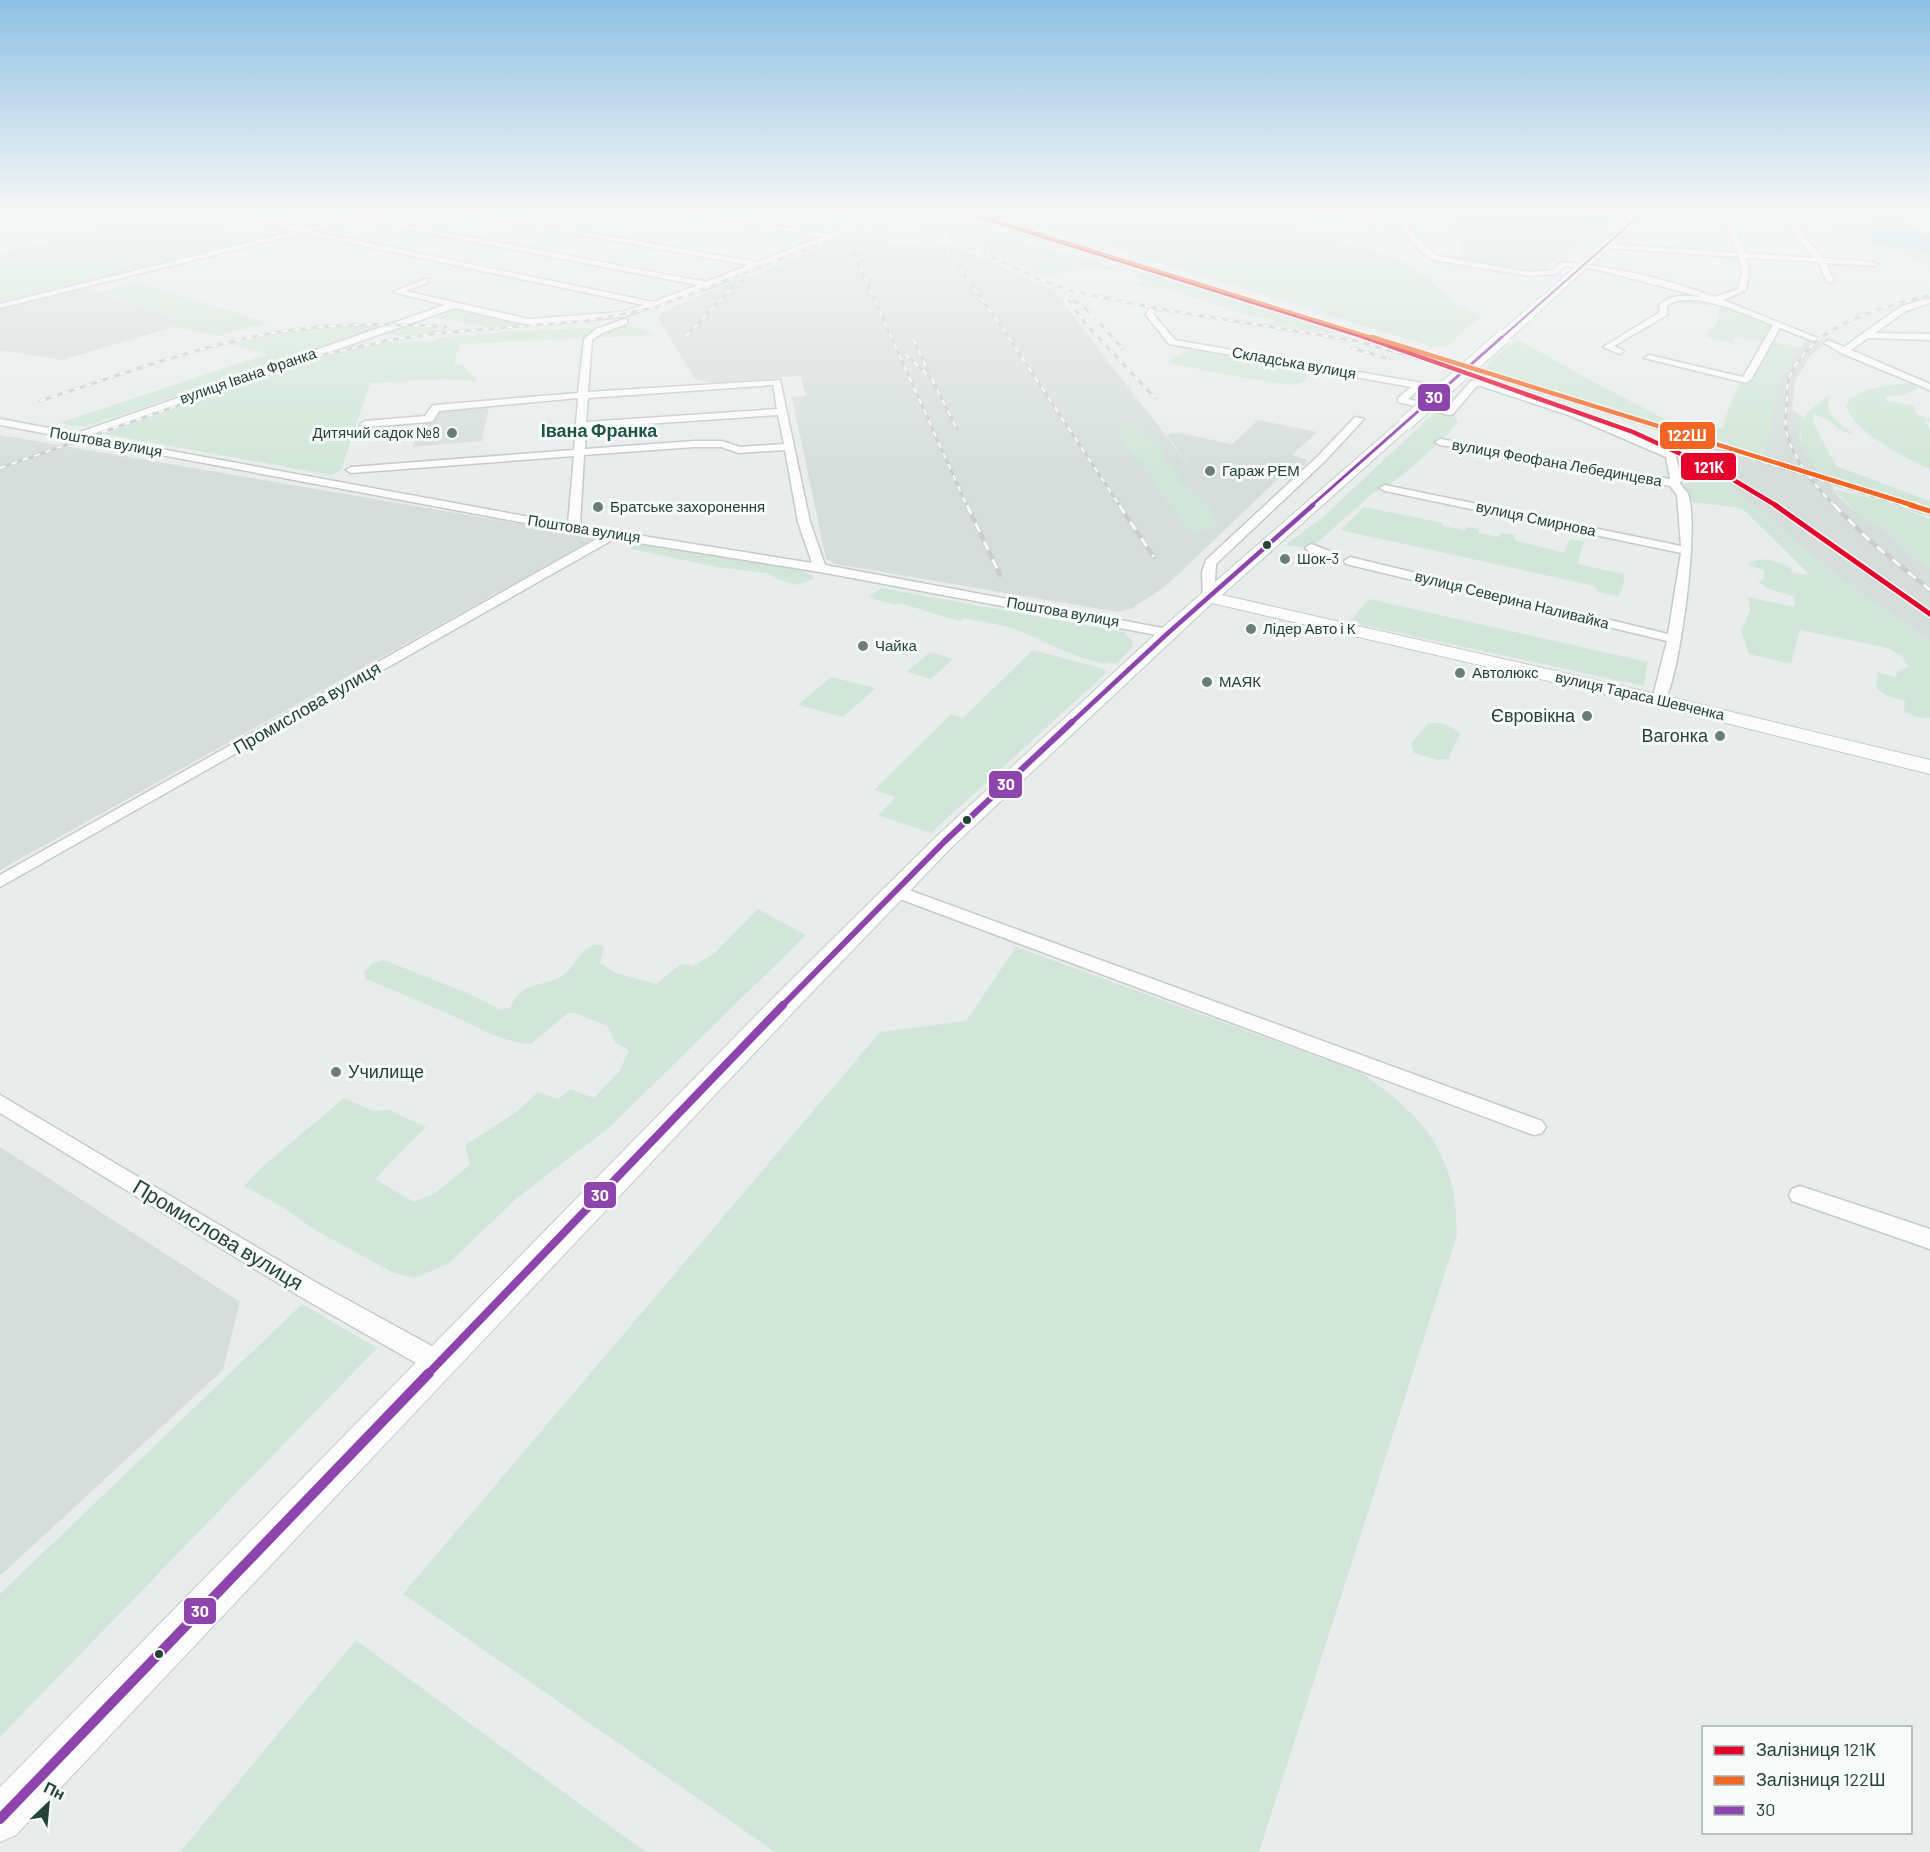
<svg xmlns="http://www.w3.org/2000/svg" width="1930" height="1852" font-family="Barlow,sans-serif">
	<rect width="100%" height="100%" fill="#e8edeb"/>
	<g fill="#d6dedb">
		<polygon points="1485,209 1544,209 1617,216 1537,273 1464,262 1459,241 1452,222 1443,221 1454,213 1471,214 1483,212"/>
		<polygon points="844,236 923,247 953,245 1053,290 1201,481 1166,434 1179,433 1232,444 1258,420 1317,432 1292,455 1308,460 1290,481 1279,478 1166,586 1131,609 1118,612 835,564 826,559 793,402 792,397 806,396 800,376 713,383 695,379 658,318 664,311 746,276 754,277"/>
		<polygon points="86,287 183,322 167,329 62,360 0,350 0,306"/>
		<polygon points="1810,337 1825,343 1810,356 1795,381 1792,410 1803,417 1799,437 1817,470 1831,476 1833,489 1839,497 1863,518 1883,529 1908,553 1930,569 1930,640 1837,576 1721,478 1681,457 1697,436 1764,454 1777,383 1788,360"/>
		<polygon points="489,406 482,441 412,447 424,424 435,418 438,410"/>
		<polygon points="0,435 597,537 0,870"/>
		<polygon points="0,1147 240,1302 223,1370 0,1576"/>
	</g>
	<g fill="#d1e6d8">
		<polygon points="185,209 245,209 241,216 247,221 212,231 266,241 0,306 0,253"/>
		<polygon points="915,209 955,218 1034,245 1120,268 1107,271 1097,266 1044,276 897,210"/>
		<polygon points="985,209 1179,209 1295,229 1390,255 1414,267 1442,292 1481,318 1459,334 1447,347 1433,347"/>
		<path d="M1814 209 1856 211 1880 218 1882 220 1881 221 1863 222 1852 228 1884 245 1930 252V268L1922 264 1923 261 1901 254 1904 253 1899 250C1872 247 1841 236 1821 218L1833 214 1808 211Z"/>
		<path d="M1143 272 1336 332 1334 334 1270 324 1275 320 1251 316 1186 295C1167 283 1155 293 1137 283L1143 281 1134 275Z"/>
		<polygon points="138,282 267,323 217,336 169,326 182,321 102,292"/>
		<polygon points="1673,298 1712,300 1778,324 1769,343 1735,337 1731,343 1705,337 1718,321 1719,306 1676,303 1663,306"/>
		<polygon points="458,309 529,326 489,327 437,318"/>
		<polygon points="354,325 390,325 84,427 59,423 268,354 229,344 293,331"/>
		<polygon points="402,326 455,331 416,335 377,335"/>
		<polygon points="619,327 635,327 656,335 459,344 454,365 463,365 477,381 443,379 370,383 341,470 331,475 104,434 353,345 433,341 440,337 473,336 507,331 590,328 599,331"/>
		<polygon points="1521,341 1575,372 1697,436 1483,369 1509,345"/>
		<path d="M1774 342 1799 347C1765 387 1780 413 1764 455L1727 444 1688 425 1699 424 1723 428 1728 409 1741 381 1751 383Z"/>
		<path d="M1191 348 1310 368 1311 372 1303 382 1291 385C1249 379 1209 372 1168 362Z"/>
		<path d="M1907 383 1919 388 1903 395 1888 396 1885 400 1914 406 1916 414 1930 419V422H1925L1930 428V469C1907 459 1851 430 1846 405 1858 387 1887 386 1907 383Z"/>
		<path d="M1829 395C1825 416 1838 421 1853 434 1836 433 1833 417 1813 415V422L1836 466 1930 501V507L1817 471C1795 434 1791 421 1829 395Z"/>
		<path d="M1435 412C1445 412 1455 411 1458 422 1442 441 1396 485 1374 492L1311 548 1285 545 1322 518Z"/>
		<path d="M1136 425 1149 438 1158 442 1166 460 1179 475V481L1210 508 1217 522 1212 528 1198 535C1186 531 1164 496 1153 484L1155 480 1123 446 1120 434 1123 431 1120 429Z"/>
		<path d="M1721 478 1837 576 1930 640V718H1920L1904 712 1905 701 1885 695 1876 688 1878 672 1895 677 1898 671 1908 667 1903 657 1888 648 1800 630 1791 664 1749 654 1741 631 1750 611 1748 597 1795 607 1794 596 1771 590 1758 582 1763 579 1765 571 1747 564C1762 555 1774 561 1790 567L1793 573 1810 575 1744 510 1734 507 1692 502 1683 484Z"/>
		<polygon points="1833,489 1883,501 1930,519 1930,569 1908,553 1883,529 1863,518"/>
		<polygon points="1364,507 1443,523 1443,526 1465,530 1467,527 1479,529 1478,533 1499,537 1501,533 1515,535 1514,540 1564,553 1570,539 1584,541 1577,564 1625,574 1622,590 1617,596 1598,592 1595,586 1340,530"/>
		<polygon points="636,540 754,560 803,571 813,576 813,579 797,585 780,580 767,573 717,567 631,549 628,545"/>
		<path d="M881 588 1124 632 1132 641 1133 647 1117 663C1091 668 1044 640 1019 631 1002 624 982 622 964 618L960 621C939 616 919 608 898 603L895 605 868 597Z"/>
		<polygon points="1369,599 1648,662 1644,686 1349,622"/>
		<polygon points="1033,650 1101,668 1106,671 1105,674 931,833 878,815 896,797 874,790 951,714 963,718"/>
		<polygon points="930,652 953,659 931,679 907,672"/>
		<polygon points="831,677 876,688 843,717 798,705"/>
		<path d="M1428 723C1441 722 1451 725 1460 734L1448 759 1437 760 1414 753 1411 744Z"/>
		<path d="M758 909 806 935 611 1126 517 1198 448 1264 414 1278 392 1272 315 1230 284 1208 244 1186 261 1168 344 1098 373 1111 389 1110 426 1127 375 1179 414 1202 435 1193 470 1165 465 1145 515 1113 538 1092 558 1099 570 1089 594 1098 619 1072 629 1050 615 1042 607 1026 576 1013H568L531 1044C501 1042 480 1028 453 1016 424 1003 395 991 366 979L364 972 372 963 384 960 467 993 500 1009 510 1008C522 977 550 989 567 972 579 960 583 943 602 945L604 949 600 963 616 973 656 984 681 964 693 966 715 953Z"/>
		<path d="M1016 947 1360 1072C1406 1105 1436 1128 1452 1184 1456 1200 1456 1218 1457 1235L1259 1852H775L403 1594 880 1032 966 1021Z"/>
		<polygon points="302,1304 377,1348 0,1737 0,1594"/>
		<polygon points="356,1640 614,1829 646,1852 180,1852"/>
	</g>
	<path fill="#a9d4db" d="M1832 209C1849 209 1870 206 1885 209 1903 214 1914 229 1930 236V252L1884 245 1872 240 1871 236 1852 228V225L1882 220 1856 211Z"/>
	<g fill="none" stroke-linecap="round" stroke-linejoin="round">
		<g stroke="#c5cac8" stroke-width="3">
			<g id="street">
				<path d="M244 209H251L248 213C267 232 300 209 322 209L279 223 303 229 384 209H396L367 217 706 282 749 265 437 209H453L757 262 822 237 658 209H675L830 234 852 226 860 218 809 209H828L869 217 856 228 711 287 623 317 529 325 455 308 90 436 568 524 574 456 351 473 346 470 351 467 574 450 578 398 439 411 433 421 429 422 365 427 360 424 365 421 425 416 432 406 435 405 578 393 584 339 596 329 624 319 627 320V324L602 333 592 340 588 392 780 380 810 522 825 565 1168 629 1175 633 1168 637 820 572 614 539 0 887V875L600 537 0 425V419L77 433 445 305 393 292 425 279H428V283L405 291 529 319 622 312 644 305 303 233 0 308V304L294 231 247 219 241 213ZM361 219 364 221 698 285 653 302 312 231ZM773 385 777 409 586 422 588 398ZM778 415 784 444 740 447 722 441H694L585 449 586 428ZM694 447H721L739 453 785 450 798 522 812 563 580 526 584 455Z"/>
				<polygon points="1269,209 1295,209 1366,216 1362,211 1366,209 1387,234 1380,236 1369,221"/>
				<path d="M1387 209H1394L1426 247 1439 256 1529 272 1552 270 1562 262C1613 266 1667 279 1715 297L1738 289 1742 272 1739 257 1607 248 1603 246 1607 244 1738 253 1725 222 1728 220 1731 222 1746 253 1814 258 1774 209H1781L1823 258 1874 262 1878 264 1874 266 1826 263 1834 281 1830 283 1826 281 1818 262 1747 258 1749 272 1746 290 1723 300 1820 339 1813 341 1780 328 1751 380 1746 383 1644 358 1649 355 1743 377 1773 325C1750 316 1688 287 1667 306V315L1614 346 1624 351 1620 354 1603 347 1660 312 1659 306C1670 293 1686 296 1702 297L1595 269 1564 266 1557 274 1529 276 1434 260 1420 251Z"/>
				<polygon points="1924,299 1930,299 1930,303 1906,311 1875,333 1930,334 1930,340 1868,338 1851,350 1930,384 1930,390 1841,353 1824,343 1828,340 1844,347 1900,307"/>
				<path d="M1149 309H1155L1154 315 1175 340 1422 383V387L1408 399 1447 408 1471 381 1482 380 1579 412 1675 453 1682 481 1680 483C1682 487 1687 491 1688 494 1700 524 1680 676 1664 703L1659 704 1652 700 1667 641 1346 564 1344 561 1350 557 1668 634 1681 553 1385 491 1379 488 1385 485 1681 546 1677 495 1670 486 1440 445 1435 442 1440 439 1670 479 1666 457 1571 416 1481 386H1477L1453 414 1449 415 1398 402V398L1411 387 1169 344 1146 315Z"/>
				<polygon points="1355,417 1364,419 1325,461 1216,564 1214,597 1213,600 1203,600 1202,572 1206,560 1317,457"/>
				<polygon points="1311,544 1337,554 1339,557 1333,561 1316,557 1305,548"/>
				<polygon points="895,885 1542,1121 1546,1127 1542,1133 1535,1135 1528,1133 889,895 886,891 889,887"/>
				<polygon points="0,1095 317,1283 448,1355 451,1363 448,1371 439,1374 430,1371 301,1297 0,1113"/>
				<polygon points="1800,1186 1930,1229 1930,1249 1792,1201 1789,1195 1792,1189"/>
			</g>
		</g>
		<g stroke="#c3cbc8" stroke-width="2">
			<g id="secondary">
				<path d="M1558 209C1584 209 1610 213 1635 213 1642 213 1649 209 1658 209L1642 218 1532 318H1524V312L1631 218 1563 212Z"/>
				<polygon points="1406,419 1411,420 1413,423 1411,426 1222,595 1674,698 1930,760 1930,774 1674,710 1212,603 953,846 797,1008 16,1835 0,1842 0,1787 777,994 937,836 1161,629 1401,420"/>
			</g>
		</g>
		<use href="#street" fill="#fcfcfc" fill-rule="evenodd"/>
		<use href="#secondary" fill="#fcfcfc" fill-rule="evenodd"/>
		<g stroke="#c9cdcc" stroke-width="3">
			<g id="rail-far1">
				<polyline points="883,209 886,215 881,226 854,254 967,506"/>
				<polyline points="888,209 1041,280 1072,291 1155,308 1357,341 1483,377"/>
				<polyline points="929,232 943,245 1003,329 1120,506"/>
				<polyline points="1065,294 1084,322 1155,398"/>
				<polyline points="1069,297 1090,312"/>
				<polyline points="1096,319 1122,348"/>
				<polyline points="685,337 733,287 743,280"/>
				<polyline points="913,339 928,371"/>
				<polyline points="1352,348 1389,359"/>
				<polyline points="905,354 932,379 957,429"/>
				<polyline points="1475,372 1905,506"/>
				<path d="M40 401C117 376 193 347 273 333 330 323 388 323 446 327"/>
				<polyline points="0,468 322,355 390,340 439,333 586,321 654,308 848,233 868,221 872,209"/>
				<path d="M1835 506C1816 487 1794 460 1787 434 1784 423 1786 412 1787 402 1787 394 1786 386 1789 379 1809 325 1880 308 1930 295"/>
			</g>
		</g>
		<g stroke="#c9cdcc" stroke-width="4.5">
			<g id="rail">
				<polyline points="967,505 1000,575"/>
				<polyline points="1119,505 1154,557"/>
				<polyline points="1834,505 1870,541 1930,590"/>
				<polyline points="1901,505 1930,514"/>
			</g>
		</g>
		<use href="#rail-far1" stroke="#f7fbf9" stroke-width="2" stroke-dasharray="6" stroke-linecap="butt"/>
		<use href="#rail" stroke="#f7fbf9" stroke-width="3" stroke-dasharray="10" stroke-linecap="butt"/>
		<g stroke="#c3cbc8" stroke-width="13" stroke-linecap="butt">
			<polyline id="secondary-bridge-far1" points="1501,339 1528,315"/>
		</g>
		<g stroke="#c3cbc8" stroke-width="16" stroke-linecap="butt">
			<polyline id="secondary-bridge" points="1406,423 1503,337"/>
		</g>
		<use href="#secondary-bridge-far1" stroke="#fcfcfc" stroke-width="11"/>
		<use href="#secondary-bridge" stroke="#fcfcfc" stroke-width="14"/>
		<g stroke="#f7fbf9" stroke-width="4.5">
			<polyline id="bus-1-far5" points="1500,339 1639,216 1652,209"/>
		</g>
		<g stroke="#f7fbf9" stroke-width="5">
			<polyline id="bus-1-far4" points="1311,506 1502,337"/>
		</g>
		<g stroke="#f7fbf9" stroke-width="8">
			<polyline id="bus-1-far3" points="1070,724 1168,633 1313,505"/>
		</g>
		<g stroke="#f7fbf9" stroke-width="10">
			<polyline id="bus-1-far2" points="781,1007 945,841 1072,722"/>
		</g>
		<g stroke="#f7fbf9" stroke-width="12">
			<polyline id="bus-1-far1" points="427,1375 783,1005"/>
		</g>
		<g stroke="#f7fbf9" stroke-width="14">
			<polyline id="bus-1" points="0,1819 429,1373"/>
		</g>
		<use href="#bus-1-far5" stroke="#8e44ad" stroke-width="2"/>
		<use href="#bus-1-far4" stroke="#8e44ad" stroke-width="3"/>
		<use href="#bus-1-far3" stroke="#8e44ad" stroke-width="4.5"/>
		<use href="#bus-1-far2" stroke="#8e44ad" stroke-width="6"/>
		<use href="#bus-1-far1" stroke="#8e44ad" stroke-width="8"/>
		<use href="#bus-1" stroke="#8e44ad" stroke-width="10"/>
		<g stroke="#f7fbf9" stroke-width="5">
			<polyline id="rail-1-far2" points="954,209 1369,339"/>
		</g>
		<g stroke="#f7fbf9" stroke-width="7">
			<polyline id="rail-1-far1" points="1364,337 1633,432 1722,473 1777,506"/>
		</g>
		<g stroke="#f7fbf9" stroke-width="8">
			<polyline id="rail-1" points="1775,505 1930,614"/>
		</g>
		<g stroke="#f7fbf9" stroke-width="5">
			<polyline id="rail-2-far2" points="959,209 1377,339"/>
		</g>
		<g stroke="#f7fbf9" stroke-width="7">
			<polyline id="rail-2-far1" points="1372,337 1915,506"/>
		</g>
		<g stroke="#f7fbf9" stroke-width="8">
			<polyline id="rail-2" points="1910,505 1930,511"/>
		</g>
		<use href="#rail-1-far2" stroke="#e4002b" stroke-width="3"/>
		<use href="#rail-1-far1" stroke="#e4002b" stroke-width="4.5"/>
		<use href="#rail-1" stroke="#e4002b" stroke-width="5"/>
		<use href="#rail-2-far2" stroke="#f26522" stroke-width="3"/>
		<use href="#rail-2-far1" stroke="#f26522" stroke-width="4.5"/>
		<use href="#rail-2" stroke="#f26522" stroke-width="5"/>
	</g>
	<linearGradient id="sky" x2="0" y2="1"><stop stop-color="#8fc1e3"/><stop offset="0.45" stop-color="#f5f7f6"/><stop offset="1" stop-color="#f5f7f6" stop-opacity="0"/></linearGradient>
	<rect width="1930" height="469" fill="url(#sky)"/>
	<g fill="#697e78" stroke="#f7fbf9" stroke-width="2">
		<circle cx="452" cy="433" r="6"/>
		<circle cx="1210" cy="471" r="6"/>
		<circle cx="598" cy="507" r="6"/>
		<circle cx="1285" cy="559" r="6"/>
		<circle cx="1251" cy="629" r="6"/>
		<circle cx="863" cy="646" r="6"/>
		<circle cx="1460" cy="673" r="6"/>
		<circle cx="1207" cy="682" r="6"/>
		<circle cx="1587" cy="716" r="6"/>
		<circle cx="1720" cy="736" r="6"/>
		<circle cx="336" cy="1072" r="6"/>
	</g>
	<g fill="#24423a" stroke="#f7fbf9" stroke-width="2">
		<circle cx="1267" cy="545" r="5"/>
		<circle cx="967" cy="820" r="5"/>
		<circle cx="159" cy="1654" r="5"/>
	</g>
	<g text-anchor="middle" stroke-width="6" stroke-linejoin="round" paint-order="stroke">
		<g font-size="15" fill="#24423a" stroke="#f7fbf9">
			<text transform="translate(1294 363) rotate(10)" y="5">Складська вулиця</text>
			<text transform="translate(248 376) rotate(-19)" y="5">вулиця Івана Франка</text>
			<text transform="translate(106 442) rotate(10)" y="5">Поштова вулиця</text>
			<text transform="translate(1557 463) rotate(10)" y="5">вулиця Феофана Лебединцева</text>
			<text transform="translate(1536 519) rotate(12)" y="5">вулиця Смирнова</text>
			<text transform="translate(584 529) rotate(9)" y="5">Поштова вулиця</text>
			<text transform="translate(1512 600) rotate(14)" y="5">вулиця Северина Наливайка</text>
			<text transform="translate(1063 612) rotate(10)" y="5">Поштова вулиця</text>
			<text transform="translate(1640 696) rotate(13)" y="5">вулиця Тараса Шевченка</text>
		</g>
		<g font-size="15" fill="#24423a" stroke="#f7fbf9" text-anchor="start">
			<text x="440" y="438" text-anchor="end">Дитячий садок №8</text>
			<text x="1222" y="476">Гараж РЕМ</text>
			<text x="610" y="512">Братське захоронення</text>
			<text x="1297" y="564">Шок-3</text>
			<text x="1263" y="634">Лідер Авто і К</text>
			<text x="875" y="651">Чайка</text>
			<text x="1472" y="678">Автолюкс</text>
			<text x="1219" y="687">МАЯК</text>
		</g>
		<g font-size="18" font-weight="bold" fill="#1f5548" stroke="#f7fbf9">
			<text x="599" y="437">Івана Франка</text>
		</g>
		<g font-size="18" fill="#24423a" stroke="#f7fbf9">
			<text transform="translate(307 708) rotate(-30)" y="6">Промислова вулиця</text>
		</g>
		<g font-size="18" fill="#24423a" stroke="#f7fbf9" text-anchor="end">
			<text x="1575" y="722">Євровікна</text>
			<text x="1708" y="742">Вагонка</text>
			<text x="348" y="1078" text-anchor="start">Училище</text>
		</g>
		<g font-size="21" fill="#24423a" stroke="#f7fbf9">
			<text transform="translate(218 1235) rotate(31)" y="7">Промислова вулиця</text>
		</g>
	</g>
	<g stroke="#f7fbf9" stroke-width="2">
		<rect x="1417" y="383" width="34" height="29" rx="6" fill="#8e44ad"/>
		<rect x="1659" y="421" width="57" height="29" rx="6" fill="#f26522"/>
		<rect x="1680" y="452" width="57" height="29" rx="6" fill="#e4002b"/>
		<rect x="988" y="770" width="35" height="29" rx="6" fill="#8e44ad"/>
		<rect x="583" y="1181" width="34" height="28" rx="6" fill="#8e44ad"/>
		<rect x="183" y="1597" width="34" height="28" rx="6" fill="#8e44ad"/>
	</g>
	<g font-size="16" text-anchor="middle" font-weight="bold" fill="#fff">
		<text x="1434" y="403">30</text>
		<text x="1687" y="441">122Ш</text>
		<text x="1709" y="473">121К</text>
		<text x="1006" y="790">30</text>
		<text x="600" y="1201">30</text>
		<text x="200" y="1617">30</text>
	</g>
	<rect x="1702" y="1726" width="210" height="108" fill="#f7fbf9" stroke="#a3b1ad" stroke-width="1.5"/>
	<rect x="1714" y="1746" width="30" height="9" fill="#e4002b" stroke="#a3b1ad" stroke-width="1.5"/>
	<text x="1756" y="1756" font-size="18" fill="#24423a">Залізниця 121К</text>
	<rect x="1714" y="1776" width="30" height="9" fill="#f26522" stroke="#a3b1ad" stroke-width="1.5"/>
	<text x="1756" y="1786" font-size="18" fill="#24423a">Залізниця 122Ш</text>
	<rect x="1714" y="1806" width="30" height="9" fill="#8e44ad" stroke="#a3b1ad" stroke-width="1.5"/>
	<text x="1756" y="1816" font-size="18" fill="#24423a">30</text>
	<g transform="translate(48 1804) rotate(26)" stroke="#f7fbf9" stroke-width="4.5" paint-order="stroke">
	<path d="M0-4.5L10 22L0 15L-10 22Z" fill="#24423a"/>
	<text y="-9" font-size="16" font-weight="bold" text-anchor="middle" fill="#24423a">Пн</text>
	</g>
</svg>
